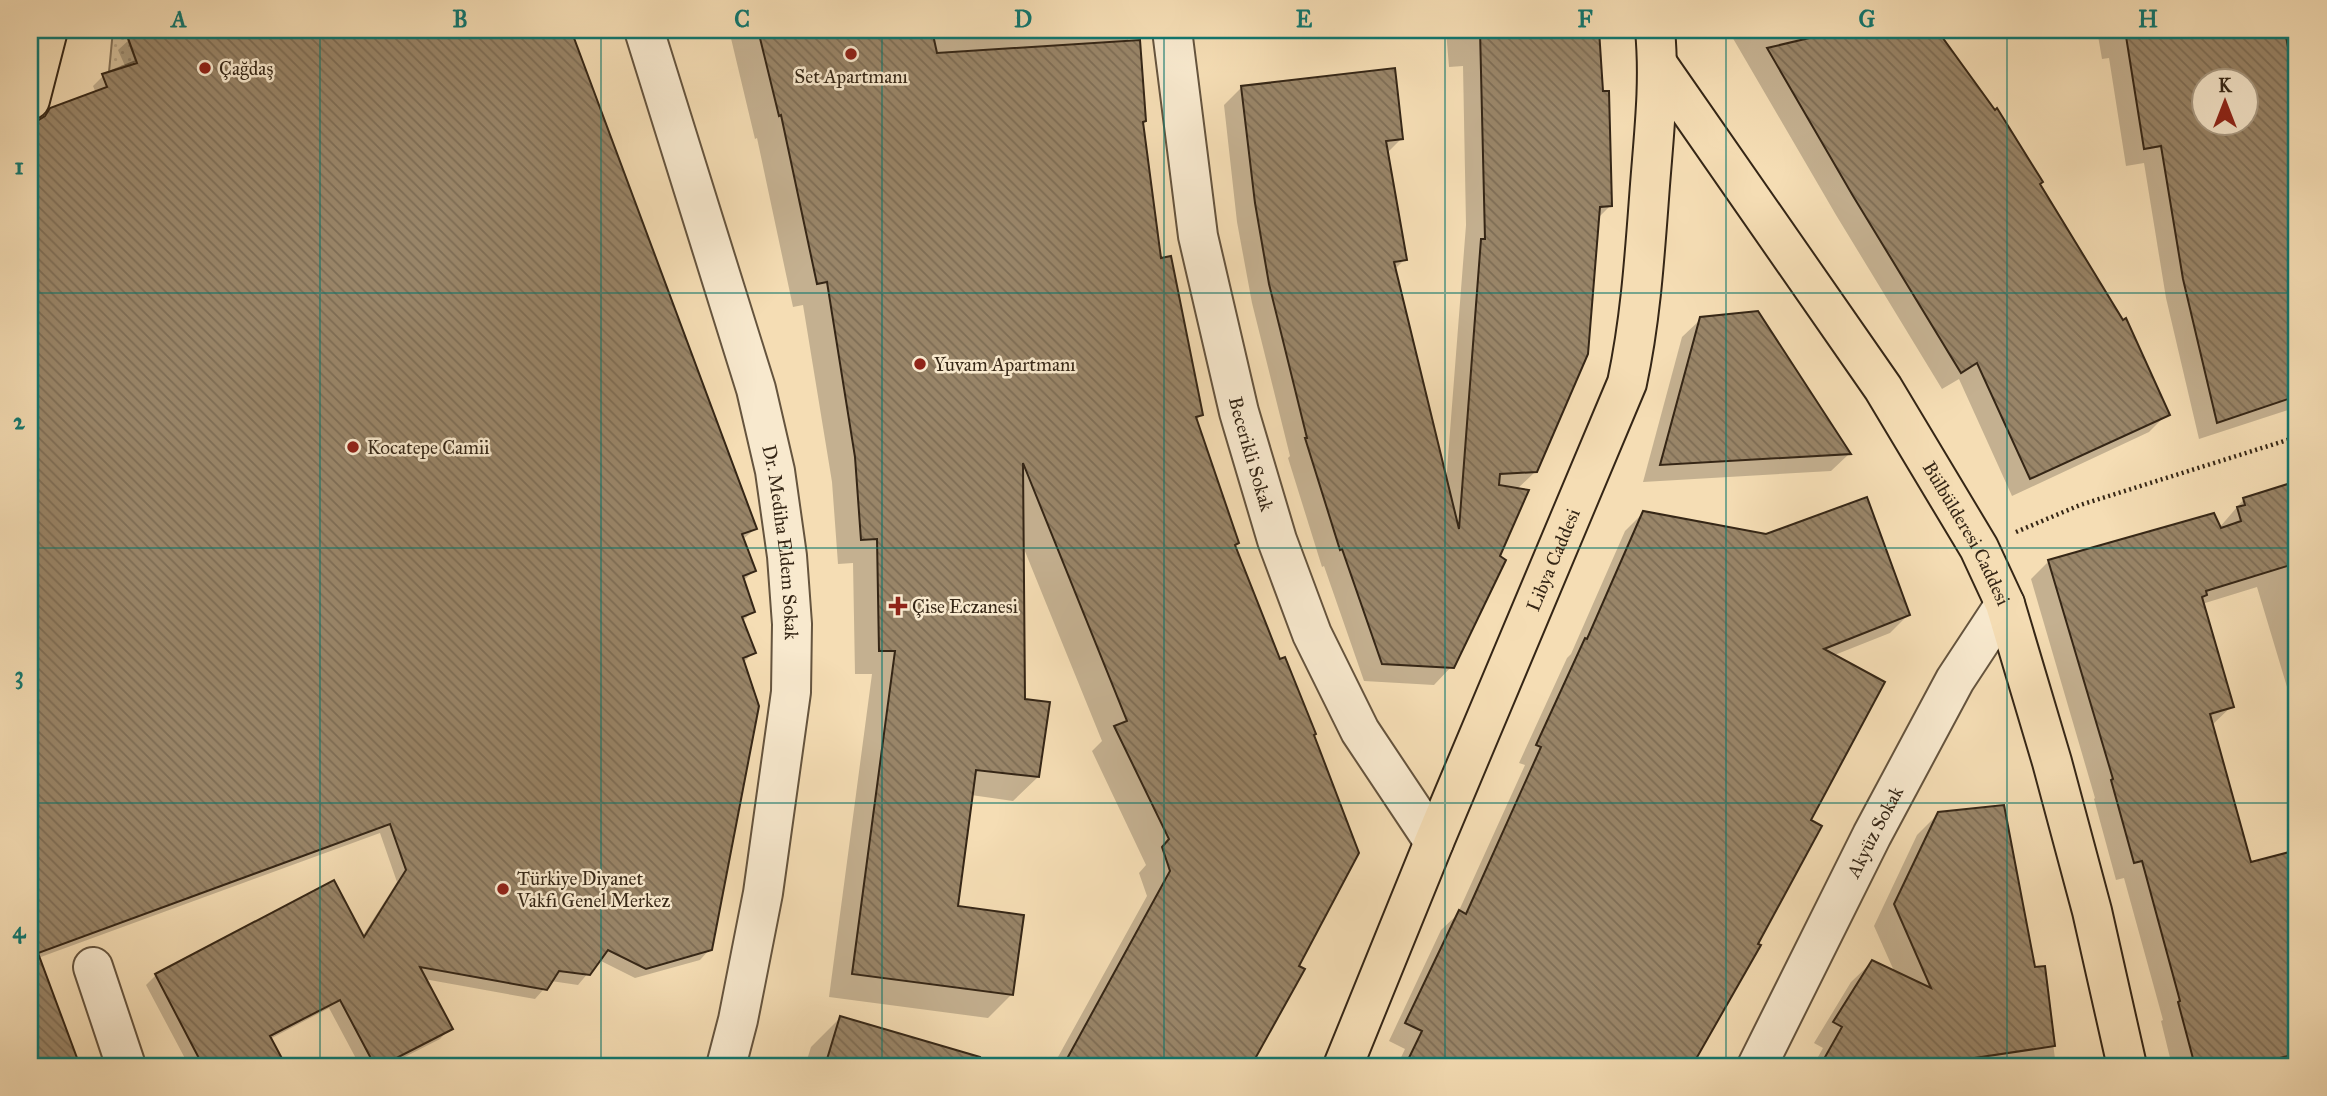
<svg xmlns="http://www.w3.org/2000/svg" width="2327" height="1096" font-family="'IM FELL Great Primer',serif">
	<defs>
		<pattern id="park-dots" width="8" height="8" patternUnits="userSpaceOnUse" patternTransform="scale(1.75)"><rect width="8" height="8" fill="#d4be99"/><path d="M2 2h.1M6 6h.1" fill="none" stroke="#b7a383" stroke-width="1.8" stroke-linecap="round"/></pattern>
		<pattern id="building-back-hatch" width="6" height="6" patternUnits="userSpaceOnUse" patternTransform="scale(1.75)"><rect width="6" height="6" fill="#998568"/><path d="M-1 5l2 2M0 0l6 6M5-1l2 2" fill="none" stroke="#7e6d55"/></pattern>
	</defs>
	<rect width="100%" height="100%" fill="#f5ddb4"/>
	<filter id="stains"><feTurbulence type="fractalNoise" baseFrequency=".00286" numOctaves="4"/><feColorMatrix values="0 0 0 0 .2 0 0 0 0 .09 0 0 0 0 .02 0 0 0 .5 -.17"/></filter>
	<radialGradient id="worn" r=".72"><stop offset=".6" stop-color="#630" stop-opacity="0"/><stop offset="1" stop-color="#630" stop-opacity=".3"/></radialGradient>
	<polygon fill="url(#park-dots)" stroke="#847258" stroke-width="2" points="113,30 151,30 128,39 136,61 109,72"/>
	<g fill="#0003" fill-rule="evenodd">
		<polygon points="156,30 569,30 755,529 742,540 754,571 743,581 753,611 742,622 754,652 743,663 710,949 700,960 635,978 599,960 578,985 551,981 535,999 424,979 450,1028 440,1039 387,1066 360,1066 329,1008 270,1039 284,1066 189,1066 146,985 156,975 362,937 397,882 380,833 38,958 78,1065 30,1066 30,122 37,123 51,110 96,93 93,86 103,76 126,68 118,50 129,40"/>
		<polygon points="729,30 1127,30 1159,260 1201,415 1195,421 1237,543 1233,547 1254,1053 1247,1066 1053,1066 1147,896 1139,873 1146,865 1092,751 1102,741 1022,544 1024,701 1038,777 1013,801 971,795 956,907 1012,994 988,1018 829,997 872,674 855,674 853,563 838,564 832,482 803,305 793,307 757,138 755,139"/>
		<polygon points="1446,30 1597,30 1610,206 1597,219 1536,471 1516,490 1452,666 1434,685 1364,681 1324,566 1322,567 1288,458 1290,456 1252,303 1237,222 1224,105 1242,87 1401,139 1386,154 1405,259 1394,270 1446,483 1466,225 1463,66 1449,67"/>
		<polygon points="1731,30 1935,30 1994,112 2038,184 2167,414 2149,432 2012,496 1959,379 1942,389 1836,215 1731,35"/>
		<path d="M2097 30H2281L2284 54 2287 53 2297 112V407L2199 439 2166 298 2144 163 2126 166 2109 58 2102 59ZM2204 80H2246V122H2204Z"/>
		<polygon points="1701,319 1849,454 1831,471 1643,482 1682,337"/>
		<polygon points="2297,482 2297,701 2295,696 2290,697 2257,587 2202,604 2232,706 2212,725 2250,864 2295,852 2297,860 2297,1066 2172,1066 2161,1021 2163,1020 2124,878 2116,880 2094,799 2095,798 2031,579 2049,561 2219,528 2244,499"/>
		<polygon points="1643,513 1908,615 1890,633 1832,656 1809,821 1756,944 1759,946 1690,1066 1397,1066 1405,1049 1389,1041 1441,930 1457,915 1525,765 1519,763 1567,658 1571,654 1625,531"/>
		<polygon points="1938,814 2034,969 2043,968 2056,1066 1813,1066 1823,1048 1814,1043 1851,982 1872,962 1895,973 1874,926 1917,835"/>
		<polygon points="840,1018 972,1056 969,1066 805,1066 811,1047"/>
	</g>
	<g fill="url(#building-back-hatch)" stroke="#352616" stroke-width="2" fill-rule="evenodd">
		<polygon points="151,30 571,30 757,529 742,534 756,571 743,576 755,612 742,617 756,653 743,658 759,706 712,950 646,969 608,950 590,975 559,971 547,990 420,967 453,1029 381,1066 375,1066 340,1000 270,1036 286,1066 203,1066 155,974 334,880 364,937 406,870 390,824 38,953 80,1066 30,1066 30,121 37,121 45,116 50,108 107,87 102,74 137,63 128,38"/>
		<polygon points="758,30 932,30 937,53 1140,40 1146,121 1143,122 1161,258 1171,256 1203,415 1196,417 1239,543 1235,545 1280,659 1285,657 1316,734 1314,735 1359,853 1299,966 1305,969 1251,1066 1063,1066 1170,871 1162,847 1169,839 1114,726 1127,721 1023,463 1025,699 1050,702 1039,777 976,770 958,906 1024,915 1013,995 852,974 895,651 879,651 877,539 861,540 855,457 827,282 817,284 781,115 779,116"/>
		<polygon points="1480,30 1599,30 1603,91 1609,91 1612,206 1600,207 1588,354 1537,472 1500,474 1499,485 1529,490 1500,556 1506,560 1454,668 1382,664 1342,549 1340,550 1305,438 1307,438 1269,284 1255,203 1241,86 1395,68 1403,139 1386,141 1407,260 1394,262 1459,529 1481,239 1485,239"/>
		<polygon points="1843,30 1937,30 1995,110 1997,108 2043,182 2040,184 2123,320 2126,318 2170,415 2030,479 1977,363 1961,373 1853,196 1767,48"/>
		<path d="M2125 30H2285L2297 101V396L2217 423 2183 279 2161 146 2144 149ZM2204 80H2246V122H2204Z"/>
		<polygon points="1758,311 1851,454 1660,465 1700,317"/>
		<polygon points="2297,481 2297,563 2206,591 2207,595 2202,597 2234,707 2210,714 2251,862 2297,850 2297,1054 2246,1066 2195,1066 2178,1002 2180,1001 2142,861 2134,863 2111,780 2113,779 2048,560 2214,513 2221,528 2241,521 2237,507 2245,505 2243,498"/>
		<polygon points="1867,497 1910,615 1824,649 1885,682 1811,820 1822,826 1758,944 1761,945 1692,1066 1405,1066 1422,1031 1405,1023 1459,910 1466,914 1541,747 1536,745 1585,638 1587,639 1643,511 1766,534"/>
		<polygon points="2004,805 2035,967 2045,966 2055,1046 1921,1066 1820,1066 1842,1027 1833,1022 1872,960 1931,988 1894,904 1938,812"/>
		<polygon points="840,1016 980,1057 978,1066 825,1066"/>
	</g>
	<g fill="none" stroke-linecap="round" stroke-linejoin="round">
		<g stroke="#65543e" stroke-width="42">
			<g id="minor">
				<path id="s1" d="M644 30 756 389 775 471 787 556 792 624 791 692 763 893 738 1020 726 1066"/>
				<path id="s2" d="M1172 30 1198 236 1239 412 1277 540 1312 634 1360 731 1434 842"/>
				<polyline points="93,967 125,1063 123,1066"/>
				<path id="s3" d="M1757 1066 1872 835 1955 680 2005 604"/>
			</g>
		</g>
		<g stroke="#352616" stroke-width="42">
			<g id="major">
				<path id="s4" d="M1659 66 1883 388 1979 548 2005 604 2052 762 2092 911 2127 1066"/>
				<polyline points="30,100 48,30"/>
				<path id="s5" d="M1343 1066 1434 842 1627 383C1641 318 1645 251 1650 185 1654 133 1660 82 1655 30"/>
			</g>
		</g>
		<polyline stroke="#352616" stroke-width="4.5" stroke-dasharray="2 3.5" stroke-linecap="butt" points="2016,532 2080,505 2297,437"/>
		<use href="#minor" stroke="#f8e9ce" stroke-width="38"/>
		<use href="#major" stroke="#f5ddb4" stroke-width="38"/>
	</g>
	<path fill="none" stroke="#0f766e" stroke-width="2" stroke-opacity="0.55" d="M320 30V1066M601 30V1066M882 30V1066M1164 30V1066M1445 30V1066M1726 30V1066M2007 30V1066M30 293H2297M30 548H2297M30 803H2297"/>
	<g fill="#8f2418" stroke="#f8e9ce" stroke-width="2.5">
		<circle cx="851" cy="54" r="7"/>
		<circle cx="205" cy="68" r="7"/>
		<circle cx="920" cy="364" r="7"/>
		<circle cx="353" cy="447" r="7"/>
		<path d="M894.5 595.5h7v7h7v7h-7v7h-7v-7h-7v-7h7z"/>
		<circle cx="503" cy="889" r="7"/>
	</g>
	<g text-anchor="middle" stroke-width="5" stroke-linejoin="round" paint-order="stroke">
		<g font-size="19" fill="#352616" stroke="#f8e9ce" text-anchor="start">
			<text x="219" y="75">Çağdaş</text>
			<text x="851" y="83" text-anchor="middle">Set Apartmanı</text>
			<text x="934" y="371">Yuvam Apartmanı</text>
			<text x="367" y="454">Kocatepe Camii</text>
			<text x="912" y="613">Çise Eczanesi</text>
			<text x="517" y="885">Türkiye Diyanet<tspan x="517" dy="22">Vakfı Genel Merkez</tspan></text>
		</g>
		<g font-size="19" fill="#352616" stroke="#f8e9ce">
			<text dy="7" stroke="none"><textPath href="#s2" startOffset="432">Becerikli Sokak</textPath></text>
			<text dy="7" stroke="none"><textPath href="#s4" startOffset="560">Bülbülderesi Caddesi</textPath></text>
			<text dy="7" stroke="none"><textPath href="#s1" startOffset="532">Dr. Mediha Eldem Sokak</textPath></text>
			<text dy="7" stroke="none"><textPath href="#s5" startOffset="548">Libya Caddesi</textPath></text>
			<text dy="7" stroke="none"><textPath href="#s3" startOffset="262">Akyüz Sokak</textPath></text>
		</g>
	</g>
	<rect width="2327" height="1096" fill="none" stroke="#f5ddb4" stroke-width="77"/>
	<g transform="translate(2225 102)"><circle r="33" fill="#f8e9ce" stroke="#aa9b84" stroke-width="2"/>
	<path d="M0-5L12 26L0 18L-12 26Z" fill="#8f2418"/>
	<text y="-10" font-size="19" font-weight="bold" text-anchor="middle" fill="#352616">K</text>
	</g>
	<rect x="38" y="38" width="2250" height="1020" fill="none" stroke="#0f766e" stroke-width="2.5"/>
	<g font-size="23" text-anchor="middle" font-weight="bold" fill="#0f766e">
		<text x="179" y="27">A</text>
		<text x="460" y="27">B</text>
		<text x="742" y="27">C</text>
		<text x="1023" y="27">D</text>
		<text x="1304" y="27">E</text>
		<text x="1585" y="27">F</text>
		<text x="1867" y="27">G</text>
		<text x="2148" y="27">H</text>
		<text x="19" y="174">1</text>
		<text x="19" y="429">2</text>
		<text x="19" y="683">3</text>
		<text x="19" y="938">4</text>
	</g>
	<rect width="100%" height="100%" filter="url(#stains)"/>
	<rect width="100%" height="100%" fill="url(#worn)"/>
</svg>
